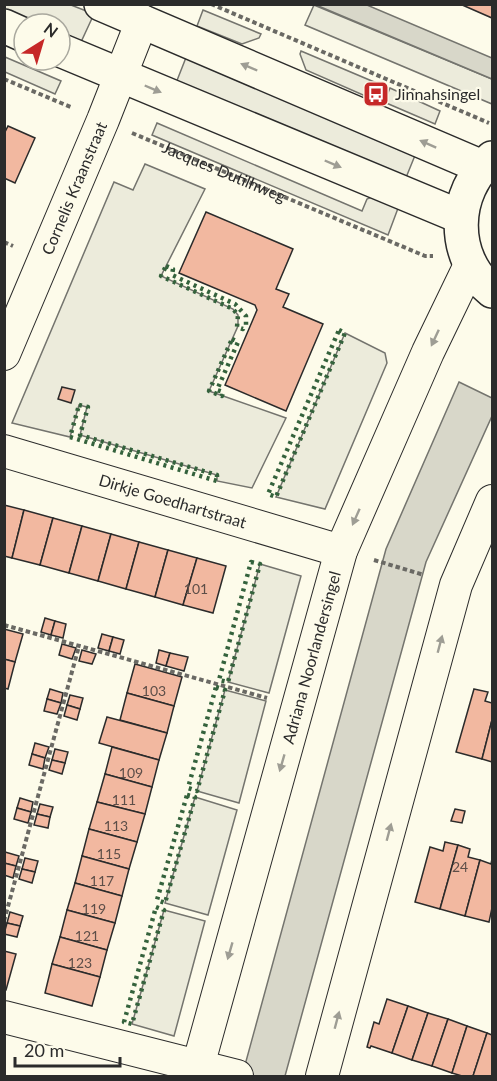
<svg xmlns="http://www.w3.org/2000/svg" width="497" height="1081" font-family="Lato,sans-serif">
	<rect width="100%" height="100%" fill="#fdfbea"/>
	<g fill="#ecebdb" stroke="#74746e" stroke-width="1.5">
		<polygon points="4,5 71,5 94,14 81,42 60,34 60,24 37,24 5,10"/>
		<polygon points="314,5 492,79 492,104 305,25"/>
		<polygon points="203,10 261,34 259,38 242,44 197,26"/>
		<polygon points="301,51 386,87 379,102 306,70 300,54"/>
		<polygon points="187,55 416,153 405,180 176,83"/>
		<polygon points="5,57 61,81 55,94 5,72"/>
		<polygon points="390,88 440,111 435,124 384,102"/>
		<polygon points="157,123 362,211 367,199 378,194 400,203 388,235 152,135"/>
		<polygon points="145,164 205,189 161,276 233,309 238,315 238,326 209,391 286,418 252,488 217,481 217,475 80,435 87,407 79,405 70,437 12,423 114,182 133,190"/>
		<polygon points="345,333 385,353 387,363 325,509 276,497"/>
		<polygon points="260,564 301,576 269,693 228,682"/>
		<polygon points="225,690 266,701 239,803 197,791"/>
		<polygon points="195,797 237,810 208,915 165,903"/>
		<polygon points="164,910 205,921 174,1036 132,1024"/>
	</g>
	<g fill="#d8d7c9" stroke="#74746e" stroke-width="1.5">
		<polygon points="316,5 367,5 492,58 492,79"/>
		<polygon points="459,382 492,398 492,416 426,562 285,1076 242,1076 386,549"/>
	</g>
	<g fill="#f2b8a0" stroke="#2b2b2b" stroke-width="1.5">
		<polygon points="460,4 492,4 492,18"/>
		<polygon points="8,126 35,138 15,183 4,178 4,134"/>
		<polygon points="206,212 293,249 276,289 289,294 283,307 323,324 286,411 225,385 257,310 255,305 179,273"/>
		<polygon points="62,387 75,390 71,403 58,399"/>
		<polygon points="4,505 24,510 12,558 4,556"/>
		<polygon points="24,510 53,518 40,565 12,558"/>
		<polygon points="53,518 82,526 69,573 40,565"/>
		<polygon points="82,526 111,534 98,581 69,573"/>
		<polygon points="111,534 139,542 126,589 98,581"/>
		<polygon points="139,542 168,550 155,597 126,589"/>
		<polygon points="168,550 197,558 183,605 155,597"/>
		<polygon points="197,558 226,566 213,613 183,605"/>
		<polygon points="45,618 55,621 51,635 41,632"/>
		<polygon points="55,621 66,624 63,638 51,635"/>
		<polygon points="4,629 23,634 15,662 4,659"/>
		<polygon points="102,634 113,637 109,651 98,648"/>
		<polygon points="113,637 124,640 120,654 109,651"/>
		<polygon points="62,644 76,648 72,659 59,655"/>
		<polygon points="82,650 96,654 92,664 79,661"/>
		<polygon points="159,650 170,653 166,666 156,663"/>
		<polygon points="170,653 188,657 184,671 166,666"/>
		<polygon points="4,659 15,662 8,689 4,688"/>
		<polygon points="135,664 182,677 174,706 127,693"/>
		<polygon points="50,689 63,693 61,703 47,699"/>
		<polygon points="474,689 488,692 485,701 492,703 492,720 482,759 456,752"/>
		<polygon points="127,693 174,706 167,733 120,720"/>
		<polygon points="70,695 83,698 80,709 67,705"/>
		<polygon points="47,699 61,703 57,714 44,711"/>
		<polygon points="67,705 80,709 77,720 64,716"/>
		<polygon points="107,717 167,733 159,760 99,743"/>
		<polygon points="492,720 492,762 482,759"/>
		<polygon points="35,743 49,747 45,758 32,754"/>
		<polygon points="112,747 159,760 152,787 105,774"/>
		<polygon points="55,749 68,752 65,763 52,760"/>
		<polygon points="32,754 45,758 43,769 29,765"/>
		<polygon points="52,760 65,763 62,774 49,770"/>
		<polygon points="105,774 152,787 145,814 97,802"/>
		<polygon points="20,798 33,802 31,812 17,808"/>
		<polygon points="97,802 145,814 137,842 89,829"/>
		<polygon points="40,804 53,807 50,817 37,814"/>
		<polygon points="17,808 31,812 28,823 14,819"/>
		<polygon points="455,809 465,811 462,823 451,821"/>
		<polygon points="37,814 50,817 48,828 34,825"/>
		<polygon points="89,829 137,842 129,869 82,856"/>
		<polygon points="445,842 458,845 440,909 415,902 430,847 443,851"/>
		<polygon points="458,845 470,849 468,857 480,860 465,916 440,909"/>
		<polygon points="5,852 19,856 16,866 4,863"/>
		<polygon points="82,856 129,869 122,896 75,883"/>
		<polygon points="25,858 38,861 35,872 22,869"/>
		<polygon points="492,859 492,908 489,922 465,916 480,860 491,864"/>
		<polygon points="4,863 16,866 13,878 4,875"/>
		<polygon points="22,869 35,872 32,883 19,879"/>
		<polygon points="75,883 122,896 115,923 67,910"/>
		<polygon points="67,910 115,923 107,950 60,937"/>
		<polygon points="10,912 23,916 20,926 7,923"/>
		<polygon points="7,923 20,926 17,937 4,934"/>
		<polygon points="60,937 107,950 100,977 52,964"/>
		<polygon points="4,951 16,954 6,990 4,990"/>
		<polygon points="52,964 100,977 92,1006 45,993"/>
		<polygon points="387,999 408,1006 392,1053 371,1046 370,1048 367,1047 374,1022 379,1024"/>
		<polygon points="408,1006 428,1013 412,1060 392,1053"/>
		<polygon points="428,1013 448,1019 432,1066 412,1060"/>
		<polygon points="448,1019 467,1026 452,1073 432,1066"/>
		<polygon points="467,1026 487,1033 473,1076 462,1076 452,1073"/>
		<polygon points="487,1033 492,1035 492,1076 473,1076"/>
	</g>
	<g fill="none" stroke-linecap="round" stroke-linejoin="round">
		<g stroke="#2b2b2b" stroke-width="34">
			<g id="street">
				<path id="s2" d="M4 354 103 120 142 21"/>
				<path id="s3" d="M4 451 341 551"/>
				<polyline points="4,1017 237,1076"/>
				<path id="s4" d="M198 1066 341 551 428 352 470 265"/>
				<polyline points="322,1076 456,585 492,501"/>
			</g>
		</g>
		<g stroke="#2b2b2b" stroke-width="36">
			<g id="secondary">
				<polyline points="101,4 482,167"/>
				<polyline points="4,26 24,35"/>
				<polyline points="60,50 461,217"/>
				<path d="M492 158C452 192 450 257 492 291"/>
			</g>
		</g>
		<g stroke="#6a6964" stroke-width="4" stroke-dasharray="4.5 3" stroke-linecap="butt">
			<polyline points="211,4 489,123"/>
			<polyline points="4,79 73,108"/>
			<path id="s1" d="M132 133 425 256H433"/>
			<polyline points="4,242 13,246"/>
			<polyline points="374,560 424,575"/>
			<polyline points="4,625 267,698"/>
			<polyline points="4,921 79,646"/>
		</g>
		<use href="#street" stroke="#fdfbea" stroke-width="32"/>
		<use href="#secondary" stroke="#fdfbea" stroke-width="33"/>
		<g stroke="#34623c" stroke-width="4.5" stroke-dasharray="3 4.5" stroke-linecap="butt">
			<polygon points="166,266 173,269 172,275 235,304 246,316 246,325 243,329 237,327 238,315 233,309 161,276"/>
			<polygon points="339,330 345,333 276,497 268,494"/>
			<polygon points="232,339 238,342 217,390 223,392 222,396 209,391"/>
			<polygon points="79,405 88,407 80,435 217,475 217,481 70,437"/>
			<polygon points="251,562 260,564 228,682 219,680"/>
			<polygon points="216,687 225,690 197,791 188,788"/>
			<polygon points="187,795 195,797 165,903 157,900"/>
			<polygon points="156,907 164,910 132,1024 124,1022"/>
		</g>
	</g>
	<defs><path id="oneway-solid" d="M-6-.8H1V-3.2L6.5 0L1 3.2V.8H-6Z" transform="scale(1.5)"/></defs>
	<g fill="#9e9d94">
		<use href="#oneway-solid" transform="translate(249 67) rotate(-157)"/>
		<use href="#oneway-solid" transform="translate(153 89) rotate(23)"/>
		<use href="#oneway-solid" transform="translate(428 144) rotate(-156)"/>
		<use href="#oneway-solid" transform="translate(333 164) rotate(23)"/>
		<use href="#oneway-solid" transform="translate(435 338) rotate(115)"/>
		<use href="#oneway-solid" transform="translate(356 517) rotate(114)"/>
		<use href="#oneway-solid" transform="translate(440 644) rotate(-75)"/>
		<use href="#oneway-solid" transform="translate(282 763) rotate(106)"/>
		<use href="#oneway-solid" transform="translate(389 832) rotate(-75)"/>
		<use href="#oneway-solid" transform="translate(230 951) rotate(106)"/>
		<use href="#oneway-solid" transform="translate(337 1020) rotate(-75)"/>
	</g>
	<defs>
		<g id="bus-square" transform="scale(1.35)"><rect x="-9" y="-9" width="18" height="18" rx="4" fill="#c62828" stroke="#fdfbea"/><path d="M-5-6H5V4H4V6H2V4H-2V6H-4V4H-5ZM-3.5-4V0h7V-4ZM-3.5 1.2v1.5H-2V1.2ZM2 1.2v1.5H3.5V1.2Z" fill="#fff"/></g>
	</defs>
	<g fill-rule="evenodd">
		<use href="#bus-square" x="376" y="94"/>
	</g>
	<g text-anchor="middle" stroke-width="4.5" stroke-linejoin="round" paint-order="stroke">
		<g font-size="14" fill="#5d4e48">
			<text x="196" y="594">101</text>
			<text x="154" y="696">103</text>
			<text x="131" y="778">109</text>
			<text x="124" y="805">111</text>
			<text x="116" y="831">113</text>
			<text x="109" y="859">115</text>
			<text x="460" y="872">24</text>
			<text x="102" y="886">117</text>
			<text x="94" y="914">119</text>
			<text x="87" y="941">121</text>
			<text x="80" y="968">123</text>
		</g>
		<g font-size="16" fill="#2b2b2b" stroke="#fdfbea" text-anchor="start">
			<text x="395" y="100">Jinnahsingel</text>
		</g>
		<g font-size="16" fill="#2b2b2b" stroke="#fdfbea">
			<text dy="6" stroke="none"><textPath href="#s1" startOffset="100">Jacques Dutilhweg</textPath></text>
			<text dy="6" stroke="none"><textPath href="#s2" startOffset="180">Cornelis Kraanstraat</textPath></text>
			<text dy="6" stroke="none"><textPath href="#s3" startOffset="176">Dirkje Goedhartstraat</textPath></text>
			<text dy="6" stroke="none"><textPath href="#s4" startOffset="424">Adriana Noorlandersingel</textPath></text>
		</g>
	</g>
	<rect width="497" height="1081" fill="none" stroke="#2b2b2b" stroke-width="12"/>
	<g transform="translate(42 42) rotate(37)"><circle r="28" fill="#fdfbea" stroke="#a9a89e" stroke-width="1.5"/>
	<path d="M0-4.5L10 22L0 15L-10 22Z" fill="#c62828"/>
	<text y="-9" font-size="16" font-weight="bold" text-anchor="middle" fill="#2b2b2b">N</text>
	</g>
	<path d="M15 1057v9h105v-9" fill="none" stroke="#2b2b2b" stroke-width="3"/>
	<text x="24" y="1057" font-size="18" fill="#2b2b2b" stroke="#fdfbea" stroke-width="4.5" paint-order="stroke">20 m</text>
</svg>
